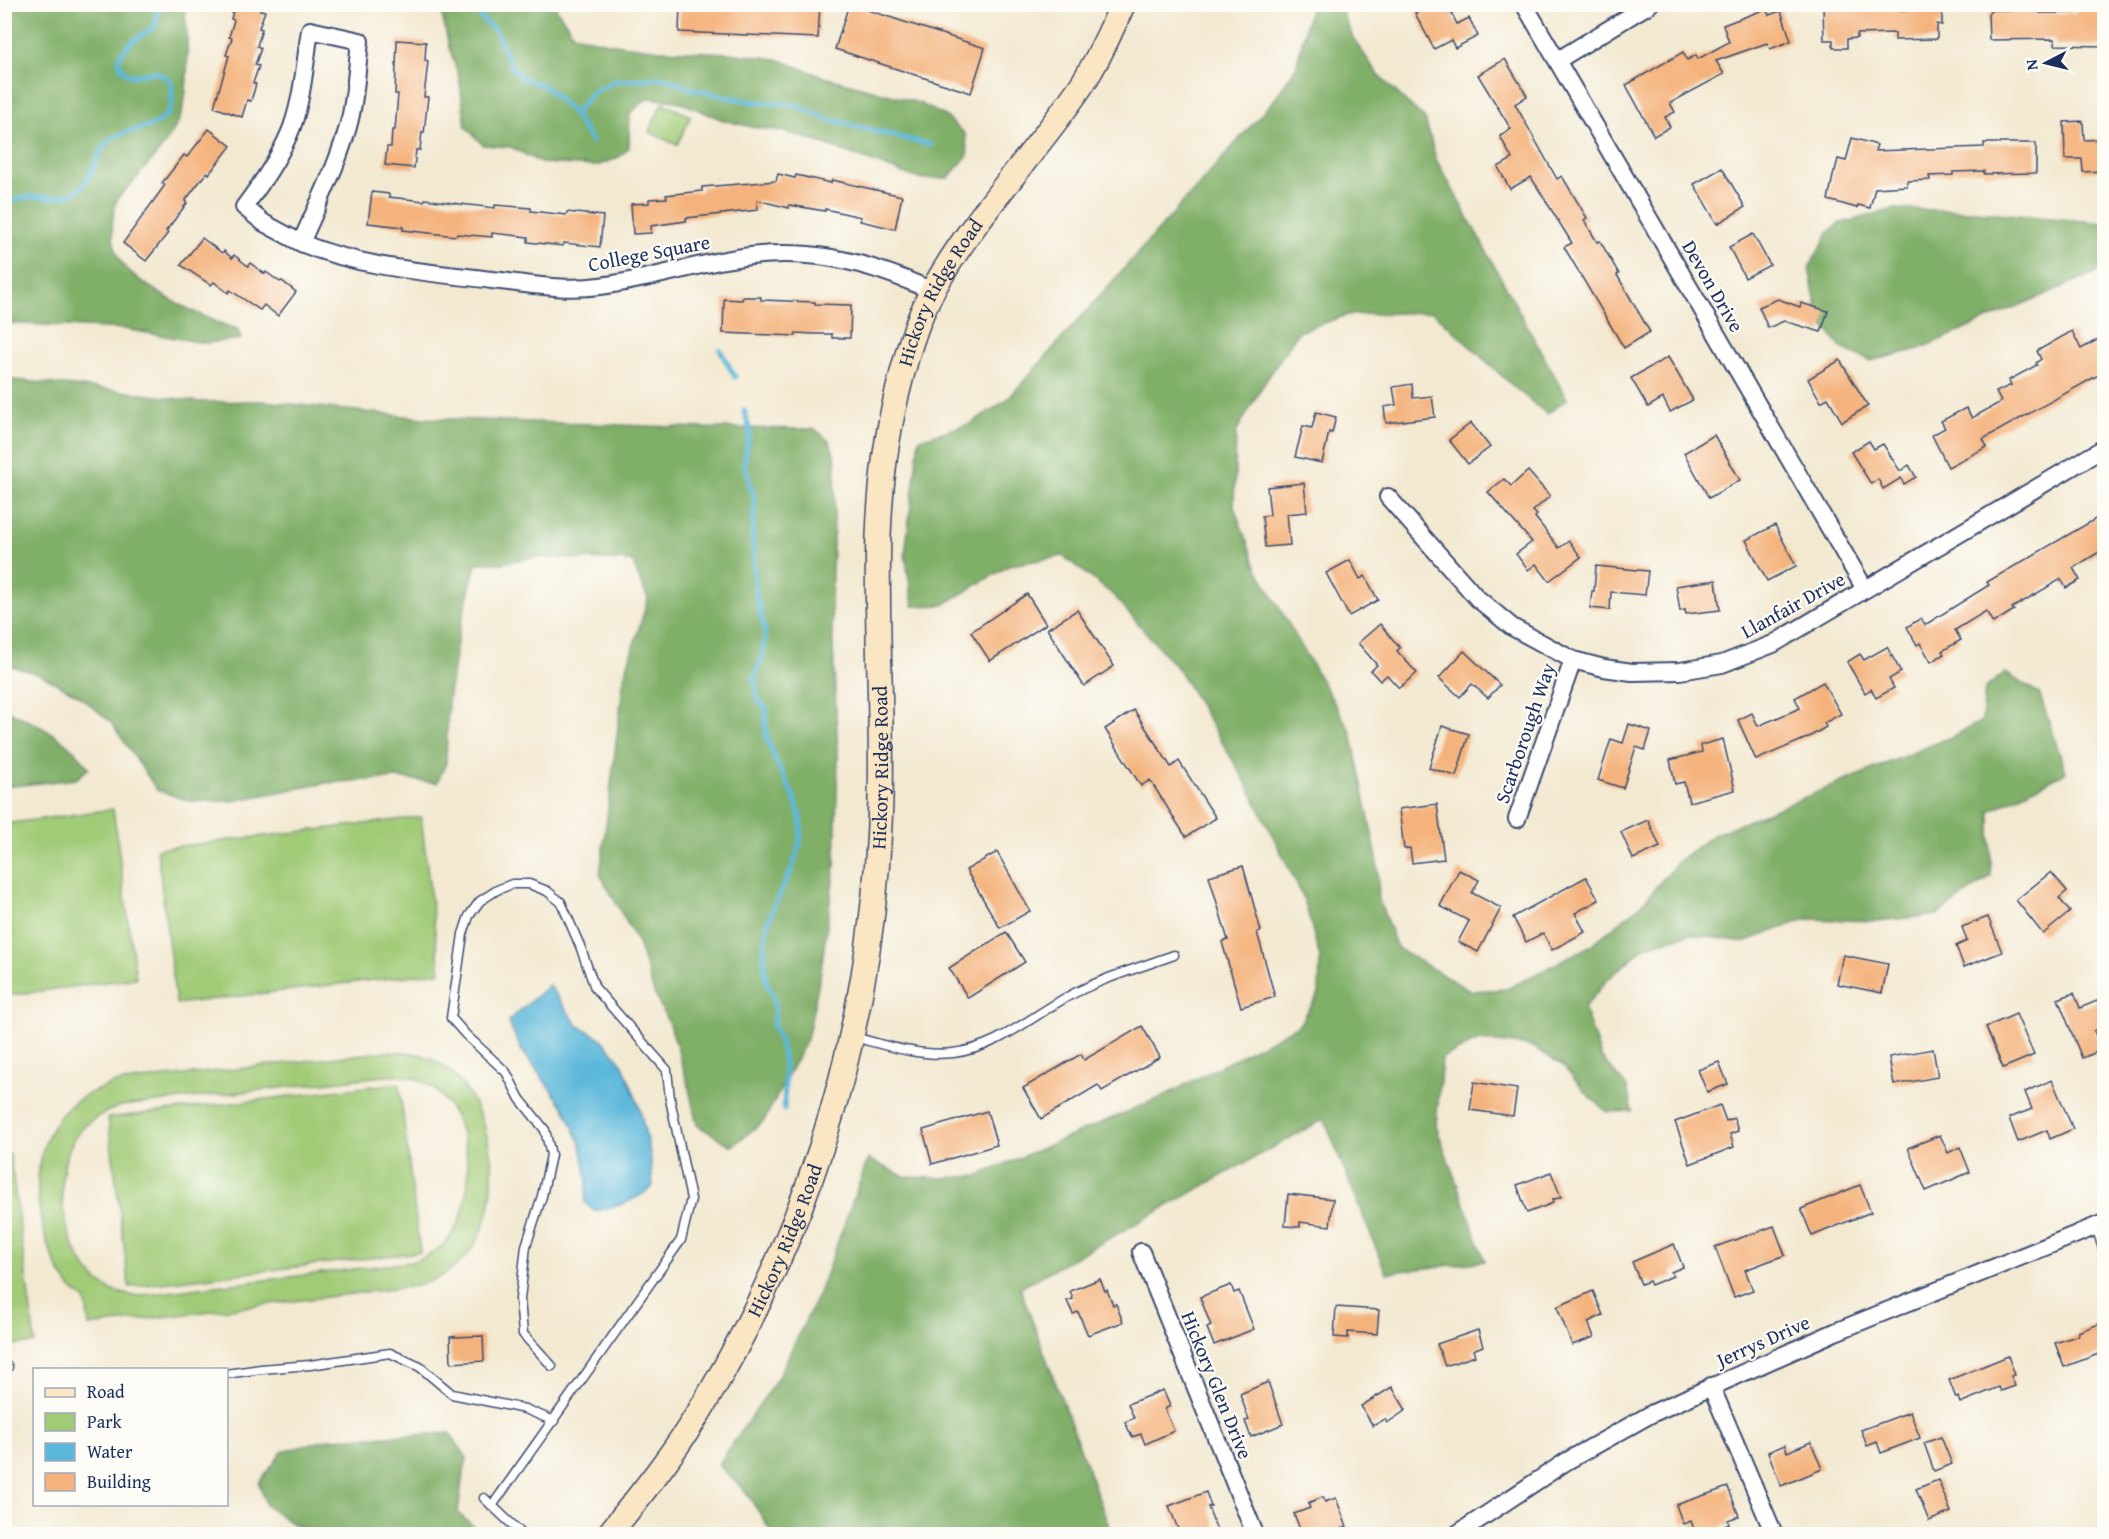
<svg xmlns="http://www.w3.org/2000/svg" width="2109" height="1539" font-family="'Gentium Book Plus',serif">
	<rect width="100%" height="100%" fill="#fdfcf7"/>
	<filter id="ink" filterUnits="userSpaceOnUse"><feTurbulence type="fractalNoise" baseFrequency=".0167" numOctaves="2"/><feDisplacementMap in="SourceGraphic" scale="12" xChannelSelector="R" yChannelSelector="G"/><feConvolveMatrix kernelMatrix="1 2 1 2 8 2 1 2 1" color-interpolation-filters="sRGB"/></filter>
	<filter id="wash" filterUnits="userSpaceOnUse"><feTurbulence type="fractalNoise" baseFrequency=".008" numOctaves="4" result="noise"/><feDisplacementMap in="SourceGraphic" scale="24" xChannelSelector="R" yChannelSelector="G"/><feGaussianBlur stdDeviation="1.35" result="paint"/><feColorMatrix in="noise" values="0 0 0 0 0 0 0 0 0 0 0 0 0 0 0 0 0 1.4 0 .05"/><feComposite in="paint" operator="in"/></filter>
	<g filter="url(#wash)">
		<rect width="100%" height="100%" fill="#f3e9d1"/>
		<g fill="#a1cb77" stroke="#5e7d6a" stroke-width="1.5" fill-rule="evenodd">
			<polygon points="662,103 691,116 677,145 649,132"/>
			<polygon points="113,809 136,978 5,996 5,824"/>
			<polygon points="421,817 440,972 176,1004 157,849"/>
			<path d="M382 1052C400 1052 420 1051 436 1061 498 1098 514 1217 457 1265 445 1276 431 1281 416 1286L89 1326 86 1301C81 1296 74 1292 69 1286 34 1238 21 1149 70 1106 84 1094 99 1089 115 1083ZM383 1076C397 1076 411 1075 424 1082 474 1110 483 1206 443 1245 433 1254 423 1258 411 1262L135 1296C127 1294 116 1293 109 1289 65 1265 47 1177 76 1136 88 1120 102 1113 121 1106Z"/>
			<polygon points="399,1083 420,1252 129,1287 108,1118"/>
			<polygon points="10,1154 35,1343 5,1346 4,1155"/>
		</g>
		<g fill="#80af68" stroke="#4e6f63" stroke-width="1.5">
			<path d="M5 4 184 5C188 33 191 97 178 122 168 143 150 162 135 180 129 186 121 193 117 200 114 205 114 212 113 218 111 230 114 251 121 262 139 287 208 321 238 329L241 339 204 343 125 329 5 323Z"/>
			<polygon points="440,5 554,5 574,35 608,43 660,50 729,53 777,59 824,77 919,103 945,116 965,134 968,155 948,178 919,179 819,142 782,131 752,127 723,120 677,101 648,98 630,113 629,148 619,157 597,166 541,163 511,147 483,145 466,127 459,77 449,47"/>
			<polygon points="1311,5 1339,5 1353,38 1379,76 1425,119 1436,159 1567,399 1547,414 1515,388 1433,312 1347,315 1298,332 1262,387 1236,432 1234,507 1257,569 1351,732 1377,858 1379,900 1397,948 1470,991 1507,989 1590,946 1642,904 1677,862 1713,835 1951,737 1982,721 1985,688 2005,673 2039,693 2066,772 1990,811 1991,876 1937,915 1877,921 1806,919 1744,942 1690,934 1646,946 1607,980 1584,1008 1601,1057 1627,1087 1632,1111 1607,1112 1586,1093 1563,1066 1532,1046 1479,1040 1442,1058 1436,1126 1485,1261 1386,1273 1324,1119 1020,1288 1112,1534 773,1534 746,1492 718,1465 777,1379 819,1293 868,1159 905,1177 941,1178 977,1176 1164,1096 1299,1025 1319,994 1320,958 1304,899 1247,784 1178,669 1112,594 1063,556 1010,565 943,605 913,606 905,554 919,439 970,424 1007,400 1275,99 1296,67"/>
			<polygon points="1895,209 1975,211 2104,223 2104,269 1919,349 1871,361 1841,348 1819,319 1809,268 1829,232 1838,224"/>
			<polygon points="5,379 121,391 200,402 262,401 423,418 705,428 815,429 830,442 836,460 831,602 838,756 835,865 821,971 807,1039 764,1121 732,1146 697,1125 688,1084 671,1028 654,993 638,943 600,874 624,677 648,599 632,561 536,557 501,563 476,563 458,636 448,702 446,763 437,783 397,778 326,783 233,801 190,801 157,790 111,722 78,695 41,675 5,664"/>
			<path d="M4 707 7 710C40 726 67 737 89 768L76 779 5 787Z"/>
			<polygon points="450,1433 467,1458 462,1481 458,1513 482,1534 321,1534 294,1525 266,1505 259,1483 282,1452 329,1439"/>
		</g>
		<path fill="#5cb8da" stroke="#3c749c" stroke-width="1.5" d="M549 985 577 1025 602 1039 623 1065 639 1106 650 1153 653 1186C637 1201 615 1208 594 1211L585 1203 587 1180 581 1145 565 1109 521 1049 508 1021Z"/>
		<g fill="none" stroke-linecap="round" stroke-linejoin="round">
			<g stroke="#5cb8da" stroke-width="5">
				<polyline points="470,4 483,20 496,31 511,67 524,79 544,86 559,99 574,114 592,142"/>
				<polyline points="574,114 593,92 615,81 665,78 689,88 727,97 754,102 795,105 827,119 931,145"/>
				<path d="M4 211 9 201C15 200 21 198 27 197 43 196 58 200 73 193 96 182 93 150 113 138 130 127 155 131 168 113 174 104 172 92 171 81 153 67 152 74 132 76 99 59 138 37 155 26L158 9 156 4"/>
				<polyline points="720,350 735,377"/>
				<path d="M744 410 750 431 744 464 755 501 752 536 756 594 765 632 762 657 754 679 758 700 767 710C756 752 802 788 801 829 800 873 768 899 765 941 764 953 764 969 766 981 768 987 772 992 774 998 776 1007 773 1016 774 1025 774 1031 779 1036 780 1042 786 1064 785 1087 784 1110"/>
			</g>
		</g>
		<g id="blocks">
			<g fill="#f4b27c">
				<polygon points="235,4 261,4 260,10 265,11 259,28 262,29 257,46 261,48 255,65 259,66 253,83 256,84 251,101 247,100 242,117 214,107 229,56 226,55 232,38 229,37 234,20 231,19"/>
				<polygon points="680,4 820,4 818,38 679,32"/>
				<polygon points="849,4 985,48 971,93 835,49"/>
				<polygon points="1431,4 1447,4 1457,24 1469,18 1478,36 1455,48 1451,40 1434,49 1415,13"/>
				<polygon points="1855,4 1875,4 1875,10 1906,10 1905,5 1942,5 1942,25 1937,24 1937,39 1895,40 1895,33 1857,34 1857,38 1847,39 1847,48 1833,48 1833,40 1824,40 1823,7 1855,6"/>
				<polygon points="2022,4 2040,4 2040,13 2076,13 2076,7 2083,7 2083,4 2102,4 2102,46 2055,45 2055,39 1989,40 1988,14 1992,10 2022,10"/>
				<polygon points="1766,9 1769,15 1781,11 1791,41 1770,49 1767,43 1716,61 1724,74 1670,103 1675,112 1665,117 1670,127 1654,136 1626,85 1683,52 1687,60 1696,55 1698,59 1729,42 1723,25"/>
				<polygon points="397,40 426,42 425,60 428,61 424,97 428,97 424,133 422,132 420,150 416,150 414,168 385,165 387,147 391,147 392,130 395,130 398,94 395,94"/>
				<polygon points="1505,59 1527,96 1515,104 1557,179 1562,176 1587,218 1584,220 1597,242 1600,241 1619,274 1617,275 1650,332 1624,348 1564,247 1572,243 1531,177 1510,189 1498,167 1512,159 1500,136 1511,129 1478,75"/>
				<polygon points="2083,121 2084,140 2104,139 2104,171 2083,172 2082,159 2065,159 2064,122"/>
				<polygon points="209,129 231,146 209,174 207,172 185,201 187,203 166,231 168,233 146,261 123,243 165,185 162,183 184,155 187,157"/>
				<polygon points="1852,138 1877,145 1875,151 1984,147 1984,143 2036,143 2036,173 1984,174 1984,171 1953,172 1953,175 1929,176 1930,180 1907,181 1907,186 1875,188 1870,208 1858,205 1857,208 1828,200 1834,171 1835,171 1838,159 1846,161"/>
				<polygon points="1722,168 1745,207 1717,224 1694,184"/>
				<polygon points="778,174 795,178 796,175 831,183 832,180 902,196 895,229 860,221 861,217 825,209 825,211 789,205 789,208 757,200 758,210 686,218 686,221 651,226 651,233 633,234 631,204 649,203 649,199 667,198 666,195 702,191 702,187 776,181"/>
				<polygon points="372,192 389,194 389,197 424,201 425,199 460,204 495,208 495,205 531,208 531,211 549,213 566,215 567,212 603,216 600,247 564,243 563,246 528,242 528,237 492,233 492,237 457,234 456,236 403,230 403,227 368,223"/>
				<polygon points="1753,234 1770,265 1745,278 1729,247"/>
				<polygon points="202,238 222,253 224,251 232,258 234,255 248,266 250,263 265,274 266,272 280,282 282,281 296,292 278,316 264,305 260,310 230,290 228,293 214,282 211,285 181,265"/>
				<polygon points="743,297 761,297 761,300 815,302 815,304 851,305 850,338 832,338 832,334 814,334 796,333 796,336 723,333 724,299 742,300"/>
				<polygon points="1778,299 1800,307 1801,303 1828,311 1821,332 1784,321 1768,328 1759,307"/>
				<polygon points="2072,331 2081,349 2104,336 2104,372 1983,439 1987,447 1948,467 1932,435 1945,428 1941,421 1966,408 1972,418 2001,402 1996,392 2011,385 2009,380 2037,365 2036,363 2041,359 2037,351"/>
				<polygon points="1668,357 1693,400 1670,412 1663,398 1648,407 1631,378"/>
				<polygon points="1840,360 1868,406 1842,422 1828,398 1821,402 1808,379"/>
				<polygon points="1412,384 1413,398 1432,396 1435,417 1386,423 1384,407 1396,405 1393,387"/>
				<polygon points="1316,412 1336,417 1332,433 1329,432 1322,463 1295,457 1303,426 1312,428"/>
				<polygon points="1471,423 1490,447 1468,464 1449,440"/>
				<polygon points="1714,435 1740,480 1709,498 1684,453"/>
				<polygon points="1869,441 1874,449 1883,444 1900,471 1909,465 1916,477 1904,484 1901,478 1883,489 1878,479 1871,484 1851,452"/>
				<polygon points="1528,471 1550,496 1533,511 1537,515 1535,517 1559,548 1569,541 1581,557 1549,581 1536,564 1528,570 1516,554 1532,542 1488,492 1504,479 1511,486"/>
				<polygon points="1304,483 1307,512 1287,514 1290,545 1265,547 1262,516 1270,515 1267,487"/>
				<polygon points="2104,514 2104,549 2073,568 2080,580 2066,588 2061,579 2012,608 2014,610 1993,623 1986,611 1955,630 1961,640 1942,651 1944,654 1931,662 1920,643 1917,645 1907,627 1921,618 1925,625 1989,585 1987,582"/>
				<polygon points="1775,525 1796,566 1767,581 1746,540"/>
				<polygon points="1350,560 1360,579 1365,576 1378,600 1349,616 1326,573"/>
				<polygon points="1596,566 1648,571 1645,595 1611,592 1610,610 1590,608 1592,591 1594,591"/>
				<polygon points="1716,580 1720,610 1686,614 1685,610 1680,611 1676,586"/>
				<polygon points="1027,594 1046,624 990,661 971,632"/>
				<polygon points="1077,610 1114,666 1084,686 1047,629"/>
				<polygon points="1380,624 1400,648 1397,651 1417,673 1399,688 1387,675 1380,681 1371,671 1377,665 1358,643"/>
				<polygon points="1887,647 1901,672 1889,679 1894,688 1876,698 1871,689 1865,693 1847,662 1860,654 1864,660"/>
				<polygon points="1464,651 1500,685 1488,698 1472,684 1460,697 1439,678"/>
				<polygon points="1823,682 1841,714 1824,723 1826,727 1809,737 1756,760 1738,720 1752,713 1758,726 1800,708 1795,698"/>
				<polygon points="1134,710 1171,767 1179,761 1216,818 1186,837 1150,780 1141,786 1105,729"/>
				<polygon points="1629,724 1651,731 1645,750 1636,747 1623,788 1598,780 1611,739 1623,743"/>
				<polygon points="1442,726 1469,734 1456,776 1429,768"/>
				<polygon points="1723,739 1735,790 1689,802 1684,782 1675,784 1670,760 1702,752 1701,745"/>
				<polygon points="1437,804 1444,859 1412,863 1410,848 1404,849 1399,809"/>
				<polygon points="1648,820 1660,847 1633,859 1621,832"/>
				<polygon points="997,852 1030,911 1000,928 966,870"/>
				<polygon points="1243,866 1261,931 1257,932 1275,997 1241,1007 1222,942 1228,940 1209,876"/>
				<polygon points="1459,870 1479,880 1472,893 1501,908 1478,952 1458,942 1469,921 1440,906"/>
				<polygon points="2051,872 2067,891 2059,898 2070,912 2043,934 2016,900"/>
				<polygon points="1586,877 1599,900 1575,913 1585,932 1552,950 1543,933 1526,942 1513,917"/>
				<polygon points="1988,917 2002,952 1964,967 1956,946 1967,941 1962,927"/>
				<polygon points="1006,932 1025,962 968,998 949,968"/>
				<polygon points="1843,955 1888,964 1882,993 1837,984"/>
				<polygon points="2074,993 2080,1008 2104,998 2104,1026 2094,1031 2102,1050 2082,1058 2058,999"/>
				<polygon points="2016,1014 2034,1055 2003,1068 1986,1027"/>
				<polygon points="1142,1026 1160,1057 1102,1091 1098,1085 1041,1119 1023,1088 1081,1054 1084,1060"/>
				<polygon points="1933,1049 1938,1077 1894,1085 1889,1057"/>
				<polygon points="1719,1062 1728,1084 1707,1092 1698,1070"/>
				<polygon points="2052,1080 2073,1129 2050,1139 2047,1130 2018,1142 2009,1118 2032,1109 2025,1092"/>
				<polygon points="1474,1082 1517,1089 1513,1116 1470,1110"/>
				<polygon points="1720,1105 1726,1121 1734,1118 1738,1131 1730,1134 1734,1147 1690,1164 1675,1122"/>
				<polygon points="987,1111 997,1145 932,1164 923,1130"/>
				<polygon points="1940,1135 1948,1153 1960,1147 1970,1172 1926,1191 1908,1148"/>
				<polygon points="1551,1172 1561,1197 1552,1200 1553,1203 1527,1213 1517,1185"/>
				<polygon points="1860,1185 1871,1212 1812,1236 1801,1209"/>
				<polygon points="1288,1194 1333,1199 1330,1226 1300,1222 1300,1227 1285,1226"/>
				<polygon points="1774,1226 1785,1255 1745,1270 1753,1290 1734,1297 1715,1247"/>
				<polygon points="1674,1244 1683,1267 1671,1272 1673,1276 1651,1285 1649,1281 1641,1284 1632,1262"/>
				<polygon points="1100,1279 1105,1291 1107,1290 1113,1305 1116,1304 1123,1322 1088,1335 1078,1312 1073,1314 1067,1301 1073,1299 1070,1291"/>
				<polygon points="1231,1285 1234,1293 1239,1291 1254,1329 1214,1345 1207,1328 1211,1326 1200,1297"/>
				<polygon points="1593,1291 1603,1315 1588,1322 1594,1337 1572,1345 1557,1307"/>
				<polygon points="1336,1307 1379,1310 1377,1334 1348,1332 1348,1338 1334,1337"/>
				<polygon points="2104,1322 2104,1352 2064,1367 2055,1343 2079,1335 2078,1332"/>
				<polygon points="1478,1330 1483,1346 1473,1350 1475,1356 1445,1366 1437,1344"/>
				<polygon points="483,1336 484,1361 451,1363 450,1337"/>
				<polygon points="2008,1356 2015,1375 2011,1376 2015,1386 2001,1391 1999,1387 1960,1403 1958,1397 1956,1398 1949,1380"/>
				<polygon points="1268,1382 1283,1424 1251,1437 1245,1421 1249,1420 1240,1394"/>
				<polygon points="1392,1387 1406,1410 1387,1423 1385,1419 1373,1426 1361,1406"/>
				<polygon points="1163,1390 1170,1406 1165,1409 1174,1431 1145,1444 1141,1434 1132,1437 1125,1422 1134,1418 1128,1404"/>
				<polygon points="1910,1412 1920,1438 1881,1453 1877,1442 1867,1446 1861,1430"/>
				<polygon points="1941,1437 1952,1464 1934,1471 1924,1443"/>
				<polygon points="1811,1442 1822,1469 1781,1486 1768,1452 1785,1445 1787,1452"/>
				<polygon points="1938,1480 1951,1512 1929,1521 1916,1489"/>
				<polygon points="1728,1487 1739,1516 1728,1520 1729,1524 1702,1534 1696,1534 1691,1521 1683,1524 1676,1505"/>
				<polygon points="1206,1492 1211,1506 1208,1507 1217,1530 1207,1534 1180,1534 1169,1506"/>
				<polygon points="1323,1497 1325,1502 1336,1498 1347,1527 1327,1534 1302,1534 1294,1514 1310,1508 1308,1503"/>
			</g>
		</g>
	</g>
	<g filter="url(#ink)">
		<use href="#blocks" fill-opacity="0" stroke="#3b4b6f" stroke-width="1.5"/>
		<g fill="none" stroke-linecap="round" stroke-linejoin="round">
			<g stroke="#3b4b6f" stroke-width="11">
				<g id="lane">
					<path d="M854 1037C885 1045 920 1057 953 1053 997 1048 1029 1018 1067 997 1100 979 1138 968 1174 955"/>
					<polyline points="2096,1227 2104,1251"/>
					<polyline points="4,1368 8,1367"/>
					<polyline points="226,1374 261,1369 310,1365 390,1353 420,1367 452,1394 525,1409 554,1421"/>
					<polyline points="484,1498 522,1534"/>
					<polyline points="492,1506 681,1240 691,1199 670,1099 667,1070 595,988 580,946 561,902 547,891 529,884 512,884 497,890 480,901 469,916 463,934 451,1018 466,1035 506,1072 520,1099 545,1130 551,1155 542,1196 526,1246 520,1299 523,1334 552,1366"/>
				</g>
			</g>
			<g stroke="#3b4b6f" stroke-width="20">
				<g id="street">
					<polyline points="1524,4 1865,589"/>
					<polyline points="1558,60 1650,4"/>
					<path d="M301 243 264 223 244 207C263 182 281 156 292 127 303 96 305 62 310 30L360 41C357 67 356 93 350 119 340 161 318 203 301 243 362 268 427 272 492 280 528 284 564 291 600 286 642 281 683 268 725 260 801 245 863 259 932 291"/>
					<polyline points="1388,497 1477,598 1512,627 1573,660 1604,668 1632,672 1680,671 1722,664 1773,644 2104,448"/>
					<polyline points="1517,819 1573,660"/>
					<polyline points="1141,1252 1255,1534"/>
					<polyline points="1711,1386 1774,1534"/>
					<polyline points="1457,1534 1567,1461 1653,1413 1835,1332 2104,1223"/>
				</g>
			</g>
			<g stroke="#3b4b6f" stroke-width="27">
				<g id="secondary">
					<path id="s1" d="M609 1534C644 1491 679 1447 707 1399 814 1218 872 1024 880 814 886 675 863 535 896 398 905 361 915 322 934 288 975 215 1034 155 1081 86 1098 61 1110 32 1123 4"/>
				</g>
			</g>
			<use href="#lane" stroke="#fff" stroke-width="8"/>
			<use href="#street" stroke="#fff" stroke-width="16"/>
			<use href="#secondary" stroke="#fbe6c4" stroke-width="24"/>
		</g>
	</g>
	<g text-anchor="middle" stroke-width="4.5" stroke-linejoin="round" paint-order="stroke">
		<g font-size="20" fill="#1b2f5e" stroke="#fdfcf7">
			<text transform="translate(649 253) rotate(-11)" y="7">College Square</text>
			<text transform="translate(1713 286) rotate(60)" y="7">Devon Drive</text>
			<text dy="7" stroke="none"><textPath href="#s1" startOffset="1316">Hickory Ridge Road</textPath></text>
			<text transform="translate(1793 605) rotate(-29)" y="7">Llanfair Drive</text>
			<text transform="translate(1525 733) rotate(-71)" y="7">Scarborough Way</text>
			<text dy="7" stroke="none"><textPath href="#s1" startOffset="830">Hickory Ridge Road</textPath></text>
			<text dy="7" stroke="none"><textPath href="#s1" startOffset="344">Hickory Ridge Road</textPath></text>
			<text transform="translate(1763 1341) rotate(-24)" y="7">Jerrys Drive</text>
			<text transform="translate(1217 1385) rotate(68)" y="7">Hickory Glen Drive</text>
		</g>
	</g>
	<rect width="2109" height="1539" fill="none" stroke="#fdfcf7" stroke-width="24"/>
	<rect x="33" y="1368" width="195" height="138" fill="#fdfcf7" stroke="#a3aaba" stroke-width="1.5"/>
	<rect x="45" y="1388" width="30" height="9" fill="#fbe6c4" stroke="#a3aaba" stroke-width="1.5"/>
	<text x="87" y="1398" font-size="18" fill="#1b2f5e">Road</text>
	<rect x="45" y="1413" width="30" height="18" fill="#a1cb77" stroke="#a3aaba" stroke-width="1.5"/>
	<text x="87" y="1428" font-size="18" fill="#1b2f5e">Park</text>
	<rect x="45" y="1443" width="30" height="18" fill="#5cb8da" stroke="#a3aaba" stroke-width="1.5"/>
	<text x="87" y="1458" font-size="18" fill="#1b2f5e">Water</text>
	<rect x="45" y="1473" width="30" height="18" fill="#f4b27c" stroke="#a3aaba" stroke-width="1.5"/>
	<text x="87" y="1488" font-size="18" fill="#1b2f5e">Building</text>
	<g transform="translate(2046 63) rotate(263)" stroke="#fdfcf7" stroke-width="4.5" paint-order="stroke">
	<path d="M0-4.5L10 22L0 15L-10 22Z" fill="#1b2f5e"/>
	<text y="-9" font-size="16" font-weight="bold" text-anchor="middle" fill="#1b2f5e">N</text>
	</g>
</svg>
